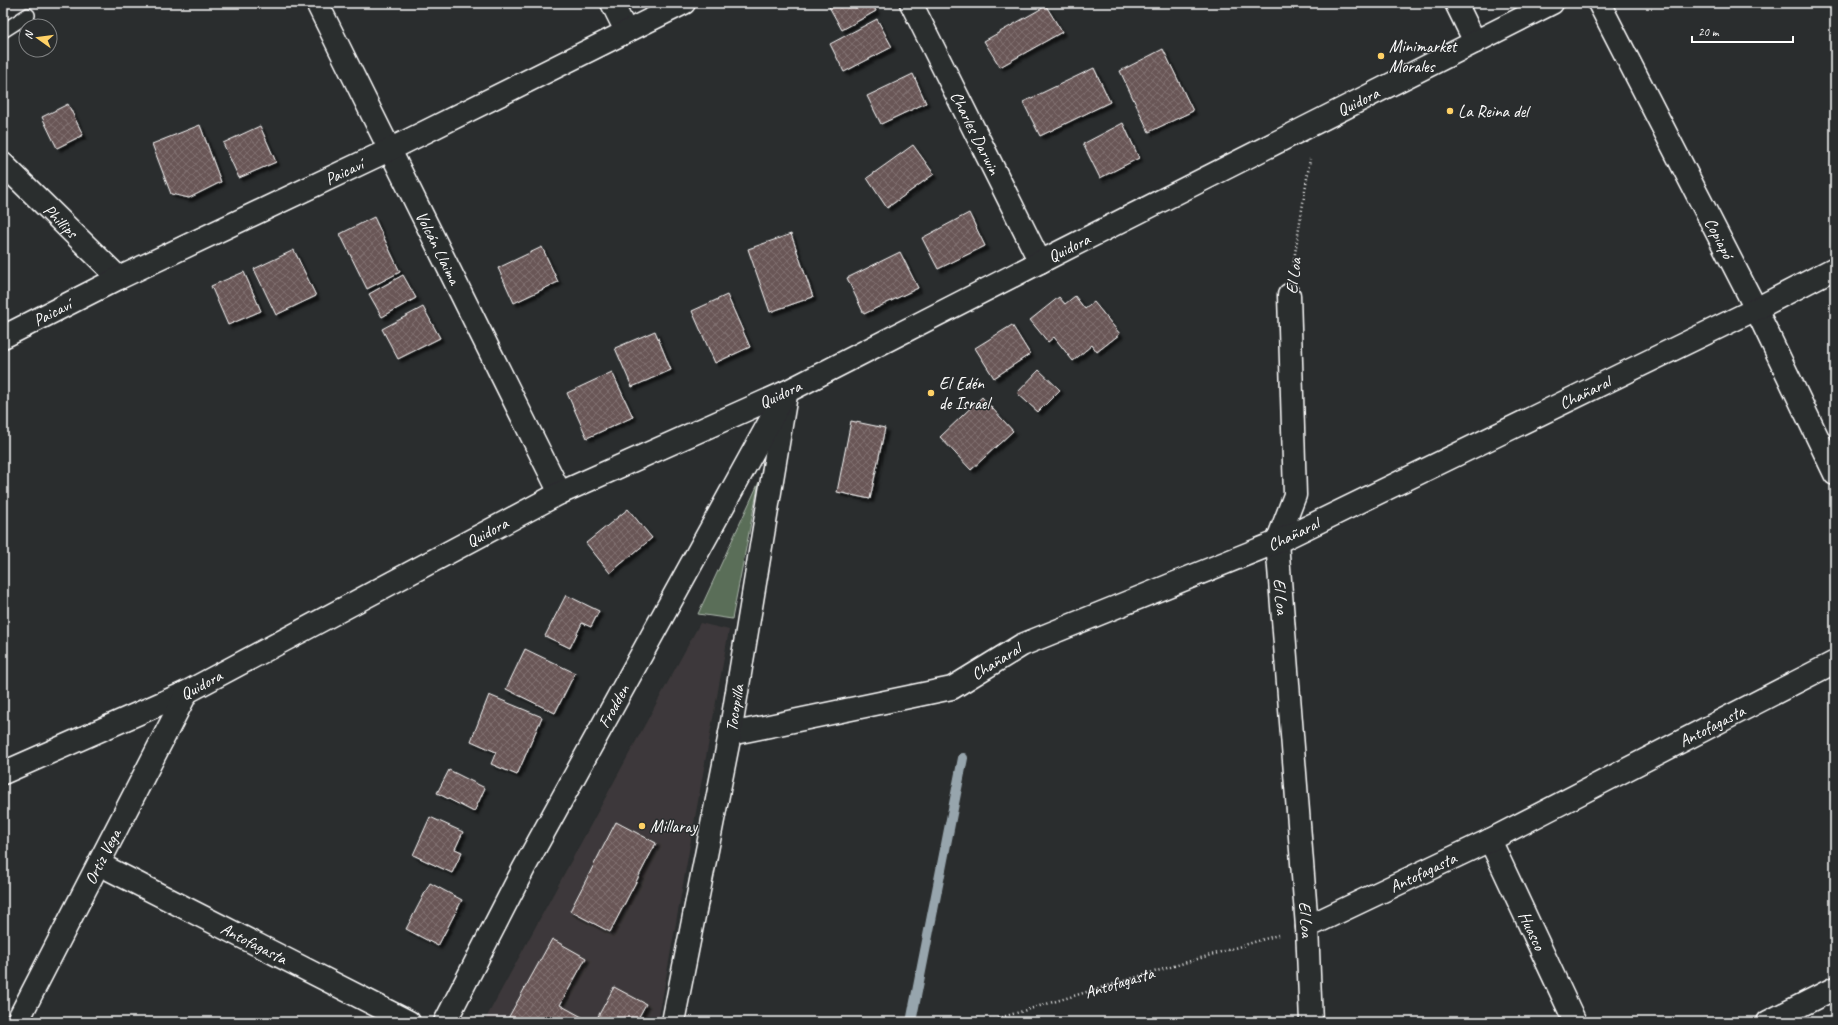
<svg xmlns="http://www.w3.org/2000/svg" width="1838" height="1025" font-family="Caveat,sans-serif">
	<defs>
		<pattern id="building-cross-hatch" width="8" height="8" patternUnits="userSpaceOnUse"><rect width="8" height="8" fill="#695656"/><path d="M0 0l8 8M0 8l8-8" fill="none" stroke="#806f6f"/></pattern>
		<filter id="shadow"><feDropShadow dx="3.5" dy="3.5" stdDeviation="1" flood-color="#0009"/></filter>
	</defs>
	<rect width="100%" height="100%" fill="#2a2d2e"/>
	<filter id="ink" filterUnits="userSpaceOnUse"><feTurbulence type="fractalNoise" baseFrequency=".025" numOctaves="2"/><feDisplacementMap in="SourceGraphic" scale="8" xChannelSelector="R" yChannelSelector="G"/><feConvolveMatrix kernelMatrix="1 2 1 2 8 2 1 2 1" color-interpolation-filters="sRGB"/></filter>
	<g filter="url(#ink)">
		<polygon fill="#3d393a" points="700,623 729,630 658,1022 484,1022"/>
		<polygon fill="#5a6e59" stroke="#acb6ac" points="759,482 732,619 698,614"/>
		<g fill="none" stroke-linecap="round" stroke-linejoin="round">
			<polyline stroke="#97a5ad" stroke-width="10" points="911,1022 963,758"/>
		</g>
		<g fill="url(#building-cross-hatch)" stroke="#fff" filter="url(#shadow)">
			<polygon points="827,3 872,3 876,11 842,30"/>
			<polygon points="1046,6 1062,32 1000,67 984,41"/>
			<polygon points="877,19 892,47 844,72 830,44"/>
			<polygon points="1163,49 1193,111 1149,132 1120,71"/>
			<polygon points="1094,68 1110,102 1040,136 1023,102"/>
			<polygon points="913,74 926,103 881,124 867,96"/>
			<polygon points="68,104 83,135 57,148 42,117"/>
			<polygon points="1123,123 1139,158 1100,178 1083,144"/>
			<polygon points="200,125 221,182 189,198 171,194 152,144"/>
			<polygon points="260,126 276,162 239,178 223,143"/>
			<polygon points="913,145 934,174 887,208 867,178"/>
			<polygon points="969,213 985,246 938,269 922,238"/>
			<polygon points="374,217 400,272 367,289 340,234"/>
			<polygon points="791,234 813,297 770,312 748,249"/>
			<polygon points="542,247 558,282 514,303 498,268"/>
			<polygon points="294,250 316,296 276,315 254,269"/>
			<polygon points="900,252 918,288 864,314 847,278"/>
			<polygon points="244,272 261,311 228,325 211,286"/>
			<polygon points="403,275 416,298 382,317 369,294"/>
			<polygon points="727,295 750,347 715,363 692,311"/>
			<polygon points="1075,296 1085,309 1094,302 1120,334 1097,352 1092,345 1073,361 1054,337 1048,342 1030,320 1059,297 1065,304"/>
			<polygon points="423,307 440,338 398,359 382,329"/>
			<polygon points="1012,325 1030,354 994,378 975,348"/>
			<polygon points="655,331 671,370 632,387 615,348"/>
			<polygon points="1039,370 1060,390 1038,412 1017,393"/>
			<polygon points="612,372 633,417 587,438 567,393"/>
			<polygon points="982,397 1013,431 971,470 940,437"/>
			<polygon points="851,421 885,428 870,499 837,492"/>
			<polygon points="628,509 652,538 610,573 586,543"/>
			<polygon points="566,595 599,611 591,627 582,623 570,648 545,636"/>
			<polygon points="525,649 575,673 555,713 506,689"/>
			<polygon points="489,695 542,717 517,775 491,764 496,752 471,741"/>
			<polygon points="449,770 485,788 474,812 437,793"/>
			<polygon points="430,817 463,832 455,849 462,852 452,873 413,855"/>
			<polygon points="616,822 656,843 610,932 570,911"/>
			<polygon points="430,883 462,900 438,946 406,929"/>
			<polygon points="552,939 586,958 560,1005 591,1022 506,1022"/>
			<polygon points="614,987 646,1004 636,1022 595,1022"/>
		</g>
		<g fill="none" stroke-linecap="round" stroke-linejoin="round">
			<g stroke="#fff" stroke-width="16">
				<polyline id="lane" points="3,31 28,15"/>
			</g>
			<g stroke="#fff" stroke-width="25">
				<g id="street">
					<path id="s2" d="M317 3 560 493"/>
					<polyline points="612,3 626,31"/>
					<path id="s3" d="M911 3 1040 262"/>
					<polyline points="1456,3 1475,42"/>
					<path id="s4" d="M1599 3 1756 309 1835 474"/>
					<path id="s5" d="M3 164 119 278"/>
					<path id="s6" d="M1289 295 1295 495 1277 542 1307 927 1311 1022"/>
					<path id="s7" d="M3 337 119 278 389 150 684 3"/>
					<path id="s8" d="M730 734 952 688 1022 645 1277 542 1756 309 1835 268"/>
					<path id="s9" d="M3 773 187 692 560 493 786 392"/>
					<path id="s10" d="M1490 840 1575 1022"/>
					<path id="s11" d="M99 864 409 1022"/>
					<path id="s12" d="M1307 927 1490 840 1835 662"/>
					<path id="s13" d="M17 1022 187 692"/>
					<path id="s14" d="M673 1022 730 734 786 395"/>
					<polyline points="1768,1022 1835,988"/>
				</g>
			</g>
			<g stroke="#fff" stroke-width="25">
				<g id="secondary">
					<path id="s15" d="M445 1022 524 868 786 392 1040 262 1552 3"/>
				</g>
			</g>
			<g stroke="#fff" stroke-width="2.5" stroke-dasharray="1 3" stroke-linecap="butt">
				<polyline points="1293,266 1310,159"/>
				<path id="s1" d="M986 1022 1278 935"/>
			</g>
			<use href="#lane" stroke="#2a2d2e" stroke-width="13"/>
			<use href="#street" stroke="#2a2d2e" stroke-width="22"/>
			<use href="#secondary" stroke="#2a2d2e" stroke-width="22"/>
		</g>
	</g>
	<g fill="#ffd166" stroke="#2a2d2e" stroke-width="1.5">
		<circle cx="1381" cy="56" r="4"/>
		<circle cx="1450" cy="111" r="4"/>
		<circle cx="931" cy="393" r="4"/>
		<circle cx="642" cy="826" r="4"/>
	</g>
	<g text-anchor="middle" stroke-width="3" stroke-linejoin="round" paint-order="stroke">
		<g font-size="17" fill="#fff" stroke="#2a2d2e" text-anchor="start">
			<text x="1389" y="52">Minimarket<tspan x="1389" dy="20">Morales</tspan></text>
			<text x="1458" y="117">La Reina del</text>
			<text x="939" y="389">El Edén<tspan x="939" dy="20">de Israel</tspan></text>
			<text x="650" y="832">Millaray</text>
		</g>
		<g font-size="17" fill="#fff" stroke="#2a2d2e">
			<text dy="6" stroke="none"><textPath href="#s15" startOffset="1358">Quidora</textPath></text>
			<text dy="6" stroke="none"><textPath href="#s3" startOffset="145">Charles Darwin</textPath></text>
			<text dy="6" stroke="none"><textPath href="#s7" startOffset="379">Paicaví</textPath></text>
			<text dy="6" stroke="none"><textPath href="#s5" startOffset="81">Phillips</textPath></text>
			<text dy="6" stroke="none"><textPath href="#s4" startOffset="264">Copiapó</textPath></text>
			<text dy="6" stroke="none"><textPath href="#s15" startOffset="1034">Quidora</textPath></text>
			<text dy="6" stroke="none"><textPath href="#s2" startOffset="273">Volcán Llaima</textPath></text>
			<text transform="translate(1293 276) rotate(-83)" y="6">El Loa</text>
			<text dy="6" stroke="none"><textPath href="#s7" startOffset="55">Paicaví</textPath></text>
			<text dy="6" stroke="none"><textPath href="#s8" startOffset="926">Chañaral</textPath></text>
			<text transform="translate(780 394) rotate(-25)" y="6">Quidora</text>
			<text dy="6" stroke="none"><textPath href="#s9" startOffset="541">Quidora</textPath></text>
			<text dy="6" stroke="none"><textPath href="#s8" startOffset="602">Chañaral</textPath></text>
			<text dy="6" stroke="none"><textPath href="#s6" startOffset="305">El Loa</textPath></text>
			<text dy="6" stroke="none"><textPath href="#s8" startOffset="278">Chañaral</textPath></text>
			<text dy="6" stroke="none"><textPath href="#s9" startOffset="217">Quidora</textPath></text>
			<text dy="6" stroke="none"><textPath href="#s15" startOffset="358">Frodden</textPath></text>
			<text dy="6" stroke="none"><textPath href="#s14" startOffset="320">Tocopilla</textPath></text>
			<text dy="6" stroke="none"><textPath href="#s12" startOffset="452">Antofagasta</textPath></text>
			<text dy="6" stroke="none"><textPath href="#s13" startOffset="186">Ortiz Vega</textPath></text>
			<text dy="6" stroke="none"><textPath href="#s12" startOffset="128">Antofagasta</textPath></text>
			<text dy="6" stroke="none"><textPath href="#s6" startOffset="629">El Loa</textPath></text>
			<text dy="6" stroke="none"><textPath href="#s10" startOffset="100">Huasco</textPath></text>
			<text dy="6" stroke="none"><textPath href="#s11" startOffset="174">Antofagasta</textPath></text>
			<text dy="6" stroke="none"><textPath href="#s1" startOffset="139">Antofagasta</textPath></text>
		</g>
	</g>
	<rect width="1838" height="1025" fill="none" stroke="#2a2d2e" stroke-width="16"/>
	<rect x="8" y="8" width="1822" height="1009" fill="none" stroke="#fff" stroke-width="1.5" filter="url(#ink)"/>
	<g transform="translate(38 38) rotate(284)"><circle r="19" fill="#2a2d2e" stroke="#7f8182"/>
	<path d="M0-3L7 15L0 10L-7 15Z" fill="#ffd166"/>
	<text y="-6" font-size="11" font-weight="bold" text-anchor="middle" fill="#ffffff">N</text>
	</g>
	<path d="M1692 36v6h101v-6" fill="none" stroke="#ffffff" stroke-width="2"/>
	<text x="1698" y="36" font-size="12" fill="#ffffff" stroke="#2a2d2e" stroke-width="3" paint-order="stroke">20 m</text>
</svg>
